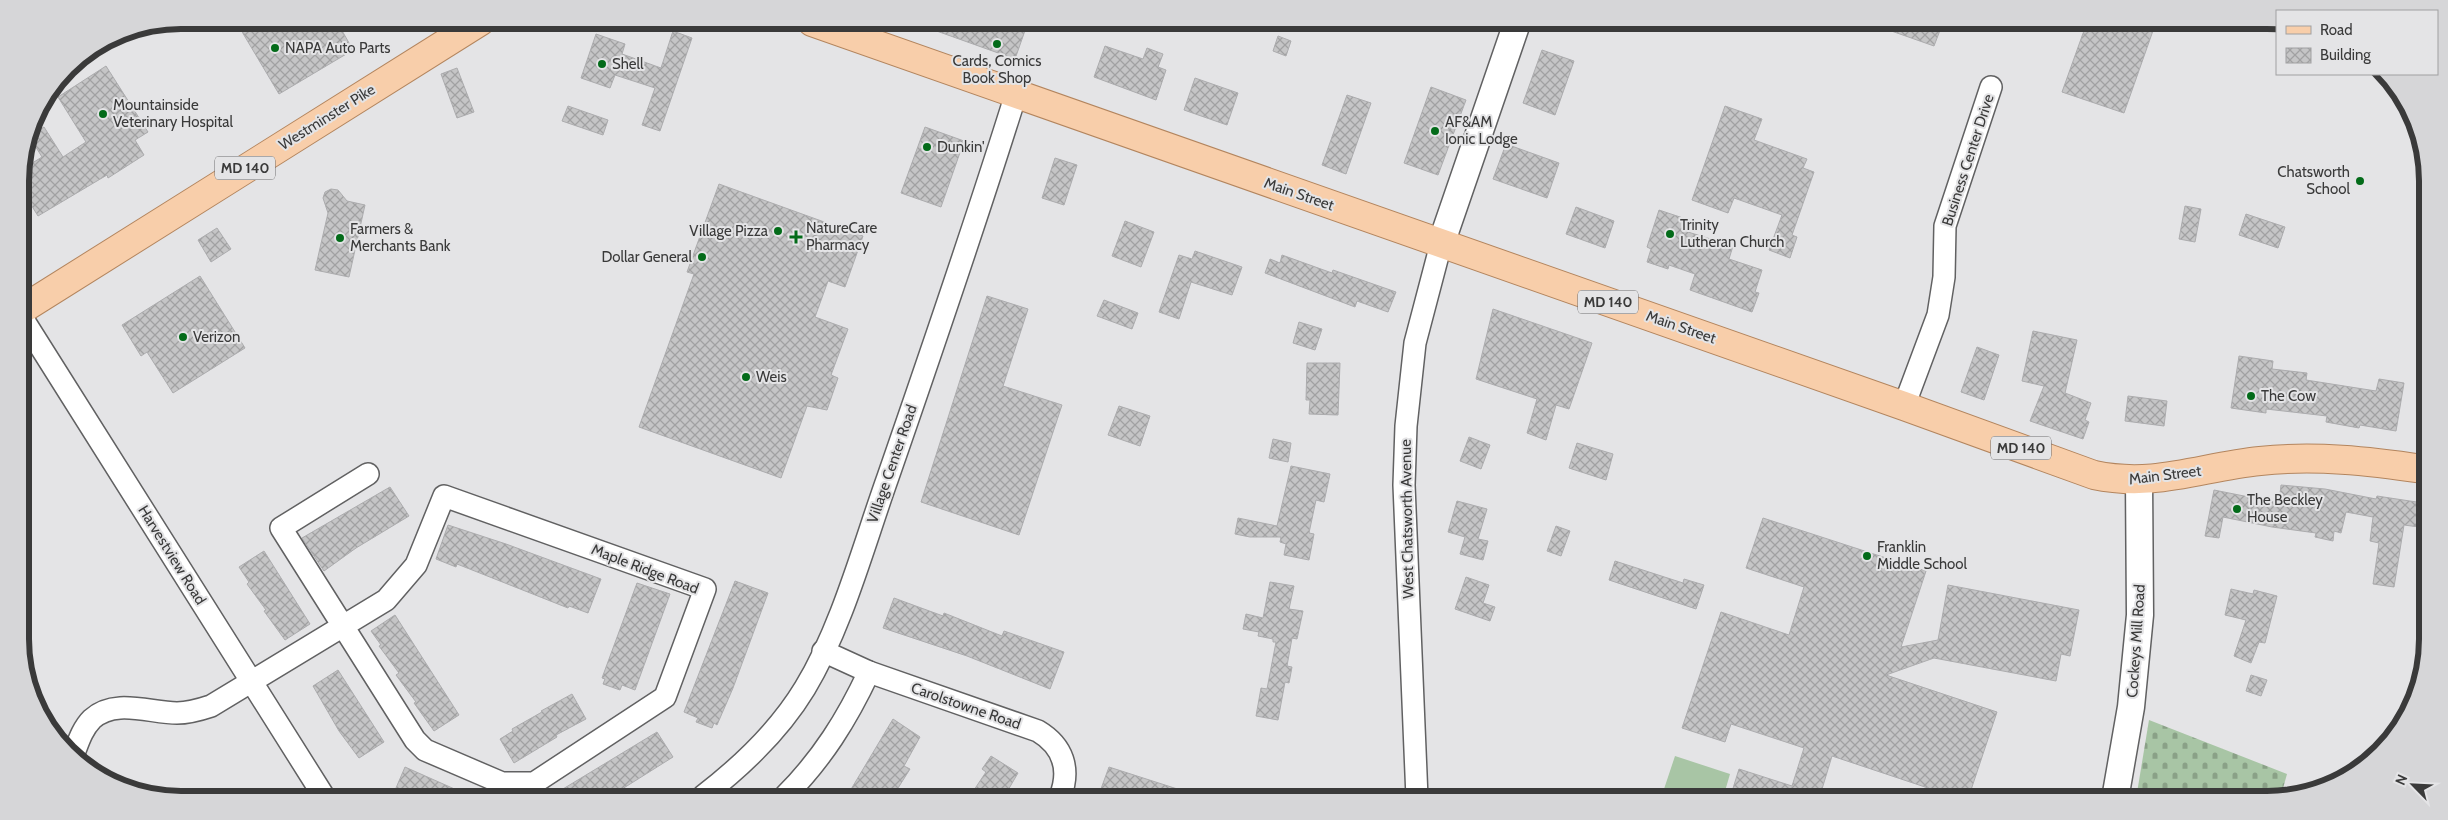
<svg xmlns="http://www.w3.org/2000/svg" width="2448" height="820" font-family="Cabin,sans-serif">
	<defs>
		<pattern id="cemetery-stones" width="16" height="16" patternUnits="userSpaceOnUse" patternTransform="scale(1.25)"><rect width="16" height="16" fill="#a8c5a5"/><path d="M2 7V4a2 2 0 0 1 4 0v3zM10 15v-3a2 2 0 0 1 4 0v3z" fill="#8aa187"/></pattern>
		<pattern id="building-cross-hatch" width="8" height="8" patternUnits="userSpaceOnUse" patternTransform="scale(1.25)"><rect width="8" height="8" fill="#c5c5c6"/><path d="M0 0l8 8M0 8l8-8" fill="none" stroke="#a1a1a2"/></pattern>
	</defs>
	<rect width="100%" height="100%" fill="#e4e4e6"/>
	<polygon fill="url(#cemetery-stones)" points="2149,720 2287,774 2280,799 2136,799"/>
	<polygon fill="#a8c5a5" points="1675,756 1730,774 1723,798 1661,798"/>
	<g fill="url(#building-cross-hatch)" stroke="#acacae">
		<polygon points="235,20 336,20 353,50 279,94"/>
		<polygon points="917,22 1028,22 1015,59 917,24"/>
		<polygon points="1881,24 1942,25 1934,46 1880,27"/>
		<polygon points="2086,25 2155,25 2124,113 2062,92"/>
		<polygon points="673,31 692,38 660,131 642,125 655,88 615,75 610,88 581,78 596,34 625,44 622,54 661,68"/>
		<polygon points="1278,36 1291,41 1286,56 1273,51"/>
		<polygon points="1105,46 1143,59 1147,48 1163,54 1158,67 1166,70 1156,100 1094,77"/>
		<polygon points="1542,50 1574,61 1555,115 1523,103"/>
		<polygon points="106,66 148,132 135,140 144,155 108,178 107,175 38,216 20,187 21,170 42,157 29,136 44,127 63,157 86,142 58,97"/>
		<polygon points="457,68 474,112 457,118 441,74"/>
		<polygon points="1195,78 1238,93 1227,125 1184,110"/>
		<polygon points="1431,87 1466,100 1438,175 1404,163"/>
		<polygon points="1347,95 1371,103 1346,174 1322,165"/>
		<polygon points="568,106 608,120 603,135 562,121"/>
		<polygon points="1725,106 1762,119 1754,140 1807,159 1803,168 1814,172 1792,235 1797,237 1790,258 1769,250 1782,215 1734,198 1728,213 1692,200"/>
		<polygon points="925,127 964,141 941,207 901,193"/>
		<polygon points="1506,144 1559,163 1547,198 1493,179"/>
		<polygon points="1055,158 1077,165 1064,205 1042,198"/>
		<polygon points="719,184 863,236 845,287 828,281 815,317 848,329 831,375 838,378 827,410 807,406 781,478 639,427 694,274 687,272"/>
		<polygon points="331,189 338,190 347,201 365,205 349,277 315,270 328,213 323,198 325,192"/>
		<polygon points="2185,206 2201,209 2195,242 2179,239"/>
		<polygon points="1576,207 1614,221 1605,248 1566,234"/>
		<polygon points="1659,210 1692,221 1688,232 1733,246 1729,259 1762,270 1755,292 1759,293 1752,312 1690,290 1695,274 1669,265 1668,269 1647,262 1651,249 1647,247"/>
		<polygon points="2246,214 2285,227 2278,248 2239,235"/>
		<polygon points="1125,221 1154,232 1141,267 1112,256"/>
		<polygon points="217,228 231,249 211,262 198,240"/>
		<polygon points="1195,251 1242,267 1232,295 1191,282 1179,319 1159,312 1179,255 1192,259"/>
		<polygon points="1282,255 1332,273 1333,270 1396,292 1388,312 1357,301 1355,307 1265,273 1270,259 1280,263"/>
		<polygon points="200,276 245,348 173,393 147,352 141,356 122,325"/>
		<polygon points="987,296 1028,309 1003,386 1062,405 1019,535 921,502"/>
		<polygon points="1104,300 1138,313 1132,329 1097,316"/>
		<polygon points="1493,309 1592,343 1569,409 1556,405 1546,440 1527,433 1537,399 1476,379"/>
		<polygon points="1299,322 1322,329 1315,350 1293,343"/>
		<polygon points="2033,331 2077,340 2065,393 2091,403 2085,420 2089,422 2083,439 2030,421 2044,386 2022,381"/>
		<polygon points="1977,347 1999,355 1984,400 1961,392"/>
		<polygon points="2239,356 2273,361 2272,369 2307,373 2306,380 2376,391 2379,379 2404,383 2396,431 2360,425 2359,428 2326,422 2327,416 2266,409 2266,413 2231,408"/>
		<polygon points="1307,363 1340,363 1338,415 1309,414 1310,400 1306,400"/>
		<polygon points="2128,396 2167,401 2164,426 2125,421"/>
		<polygon points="1119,406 1150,416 1140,446 1108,435"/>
		<polygon points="1469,437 1490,445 1481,469 1460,461"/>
		<polygon points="1273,439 1291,443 1288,462 1269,458"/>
		<polygon points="1577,443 1613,454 1606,480 1569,468"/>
		<polygon points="1291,466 1330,474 1324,502 1316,500 1309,533 1314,534 1309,560 1284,555 1286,544 1280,542 1281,537 1250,537 1235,534 1238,518 1277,526"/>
		<polygon points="2281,485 2325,489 2376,499 2377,496 2423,503 2419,527 2404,525 2394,587 2373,584 2379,543 2370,541 2373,517 2346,512 2341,533 2334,531 2333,541 2315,537 2316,533 2272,527 2223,517 2219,538 2205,536 2214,490 2279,503"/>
		<polygon points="390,487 409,516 356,548 324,571 302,538"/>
		<polygon points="1457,501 1487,509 1478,539 1488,541 1483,560 1460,554 1465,537 1448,532"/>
		<polygon points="1763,518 1926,571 1901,647 1938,640 1948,585 2079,610 2070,656 2061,654 2056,681 1934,658 1886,675 1997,712 1968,799 1928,799 1931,789 1832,756 1819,799 1730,798 1739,769 1792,786 1804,748 1731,724 1725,742 1682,728 1721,612 1789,635 1804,587 1746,568"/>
		<polygon points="448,525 506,544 601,579 588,613 569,606 568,608 457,564 456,567 436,559"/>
		<polygon points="1556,526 1570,531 1561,556 1547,551"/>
		<polygon points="264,551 310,624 285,640 264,611 266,610 247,584 249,582 239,567"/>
		<polygon points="1615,561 1683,583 1684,579 1704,585 1696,609 1609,580"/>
		<polygon points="1466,577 1489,585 1483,603 1495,607 1490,621 1455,609"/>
		<polygon points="735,581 768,593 733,688 717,725 714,723 712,728 696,722 698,718 684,712"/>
		<polygon points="1270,582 1294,586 1289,609 1303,611 1297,639 1292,638 1287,666 1292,667 1289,683 1285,682 1278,720 1256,716 1261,688 1267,689 1276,642 1273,642 1273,639 1258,636 1259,632 1243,629 1246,614 1263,618"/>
		<polygon points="637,583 670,594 635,690 622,685 620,690 603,684 605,679 602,678"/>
		<polygon points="2231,589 2253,594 2254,590 2277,596 2265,643 2259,642 2251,663 2234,656 2246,620 2225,615"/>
		<polygon points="894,598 943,616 944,613 1002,636 1004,631 1064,652 1050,689 967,656 883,628"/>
		<polygon points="395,615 459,715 434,731 414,703 416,702 396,675 399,673 379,646 381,645 371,631"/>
		<polygon points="338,670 384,742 359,758 339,731 313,686"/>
		<polygon points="2251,675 2267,680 2261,696 2246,691"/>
		<polygon points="572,694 586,719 556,735 557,737 514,763 500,739 513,731 512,729 542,712 541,711"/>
		<polygon points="893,719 920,737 904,766 910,769 893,796 847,796"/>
		<polygon points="657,732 673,757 611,796 553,795"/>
		<polygon points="991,756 1018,773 1004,797 970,796 986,772 982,769"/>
		<polygon points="405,767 468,795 393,795"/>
		<polygon points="1109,767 1193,794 1192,797 1098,797"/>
	</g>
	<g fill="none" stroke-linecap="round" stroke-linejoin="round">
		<g stroke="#616162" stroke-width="24">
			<g id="minor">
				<polyline points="21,316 323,795"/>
				<polyline points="1904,406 1938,315 1944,277 1945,226 1991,87"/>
				<path d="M823 651 869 672 1038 731C1063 746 1071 769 1060 797"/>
				<path d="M73 756C78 743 82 729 92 719 115 698 150 713 177 713 189 713 199 710 211 706L386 600 416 565 444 496 705 589 665 697 534 783H502L425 750 415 740 281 528 368 474"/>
				<path d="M703 796C742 766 779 731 805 688 842 627 864 544 888 477 932 350 976 222 1016 94"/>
				<path d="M785 796C822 759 847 719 869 672"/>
				<polyline points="1417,798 1404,485 1406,426 1415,343 1441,244"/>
			</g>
		</g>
		<g stroke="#616162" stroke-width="29">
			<g id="tertiary">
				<polyline points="1441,244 1517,23"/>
				<polyline points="2115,799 2131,707 2140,615 2139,480"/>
			</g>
		</g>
		<g stroke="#b3855e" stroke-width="30">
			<g id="primary">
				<path d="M812 22 1904 406 2094 475C2155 488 2201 467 2260 461 2315 455 2369 461 2423 469"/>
				<polyline points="21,310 481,21"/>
			</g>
		</g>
		<use href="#minor" stroke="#fff" stroke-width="21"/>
		<use href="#tertiary" stroke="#fff" stroke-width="26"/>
		<use href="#primary" stroke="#f8ceaa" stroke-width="28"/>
	</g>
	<g fill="#036b19" stroke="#e4e4e6" stroke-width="2">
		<circle cx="997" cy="44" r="5"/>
		<circle cx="275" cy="48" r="5"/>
		<circle cx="602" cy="64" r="5"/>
		<circle cx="103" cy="114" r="5"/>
		<circle cx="1435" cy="131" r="5"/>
		<circle cx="927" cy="147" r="5"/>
		<circle cx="2360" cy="181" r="5"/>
		<circle cx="778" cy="231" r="5"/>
		<circle cx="1670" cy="234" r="5"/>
		<path d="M793.5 229.5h5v5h5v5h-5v5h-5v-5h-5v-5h5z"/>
		<circle cx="340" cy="238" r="5"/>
		<circle cx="702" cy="257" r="5"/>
		<circle cx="183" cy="337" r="5"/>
		<circle cx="746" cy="377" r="5"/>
		<circle cx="2251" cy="396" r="5"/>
		<circle cx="2237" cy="509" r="5"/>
		<circle cx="1867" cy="556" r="5"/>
	</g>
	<g text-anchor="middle" stroke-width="4" stroke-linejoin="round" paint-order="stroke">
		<g fill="#e4e4e6" stroke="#6d6d6e" stroke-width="1">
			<rect x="215" y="156.5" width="60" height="23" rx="4"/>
			<rect x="1578" y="290.5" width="60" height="23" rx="4"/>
			<rect x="1991" y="436.5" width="60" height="23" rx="4"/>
		</g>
		<g font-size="14" font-weight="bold" fill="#3a3a3a">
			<text x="245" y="173">MD 140</text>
			<text x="1608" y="307">MD 140</text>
			<text x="2021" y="453">MD 140</text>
		</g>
		<g font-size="15" fill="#3a3a3a" stroke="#e4e4e6" text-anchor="start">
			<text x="285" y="53">NAPA Auto Parts</text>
			<text x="997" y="66" text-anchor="middle">Cards, Comics<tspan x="997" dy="17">Book Shop</tspan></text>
			<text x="612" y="69">Shell</text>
			<text x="113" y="110">Mountainside<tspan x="113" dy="17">Veterinary Hospital</tspan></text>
			<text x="1445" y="127">AF&amp;AM<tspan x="1445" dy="17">Ionic Lodge</tspan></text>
			<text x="937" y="152">Dunkin'</text>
			<text x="2350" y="177" text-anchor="end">Chatsworth<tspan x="2350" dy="17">School</tspan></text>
			<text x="1680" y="230">Trinity<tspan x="1680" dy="17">Lutheran Church</tspan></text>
			<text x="806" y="233">NatureCare<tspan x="806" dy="17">Pharmacy</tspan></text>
			<text x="350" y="234">Farmers &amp;<tspan x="350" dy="17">Merchants Bank</tspan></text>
			<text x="768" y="236" text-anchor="end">Village Pizza</text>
			<text x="692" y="262" text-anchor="end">Dollar General</text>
			<text x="193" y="342">Verizon</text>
			<text x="756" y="382">Weis</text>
			<text x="2261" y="401">The Cow</text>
			<text x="2247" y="505">The Beckley<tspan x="2247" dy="17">House</tspan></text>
			<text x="1877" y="552">Franklin<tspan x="1877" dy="17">Middle School</tspan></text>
		</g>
		<g font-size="15" fill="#3a3a3a" stroke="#e4e4e6">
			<text transform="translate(327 117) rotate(-32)" y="5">Westminster Pike</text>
			<text transform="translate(1968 160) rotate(-72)" y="5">Business Center Drive</text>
			<text transform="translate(1299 194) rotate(19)" y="5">Main Street</text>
			<text transform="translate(1681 327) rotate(19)" y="5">Main Street</text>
			<text transform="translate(892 464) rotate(-71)" y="5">Village Center Road</text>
			<text transform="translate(2165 475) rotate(-7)" y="5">Main Street</text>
			<text transform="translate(1407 519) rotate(-91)" y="5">West Chatsworth Avenue</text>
			<text transform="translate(172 555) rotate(58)" y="5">Harvestview Road</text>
			<text transform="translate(645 569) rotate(21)" y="5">Maple Ridge Road</text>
			<text transform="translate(2136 641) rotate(-86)" y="5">Cockeys Mill Road</text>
			<text transform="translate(966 706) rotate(19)" y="5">Carolstowne Road</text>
		</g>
	</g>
	<path d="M0 0H2448V820H0ZM181 29H2267A152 152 0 0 1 2419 181V639A152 152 0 0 1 2267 791H181A152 152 0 0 1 29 639V181A152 152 0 0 1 181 29Z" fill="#d6d6d8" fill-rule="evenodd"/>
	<path fill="none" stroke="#3a3a3a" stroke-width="6" d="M181 29H2267A152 152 0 0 1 2419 181V639A152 152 0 0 1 2267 791H181A152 152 0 0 1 29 639V181A152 152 0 0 1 181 29Z"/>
	<rect x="2276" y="10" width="162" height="65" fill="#e4e4e6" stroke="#a0a0a1"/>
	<rect x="2286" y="26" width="25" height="8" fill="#f8ceaa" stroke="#a0a0a1"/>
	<text x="2320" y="35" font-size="15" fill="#3a3a3a">Road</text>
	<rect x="2286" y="48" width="25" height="15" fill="url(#building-cross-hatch)" stroke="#a0a0a1"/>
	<text x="2320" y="60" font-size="15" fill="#3a3a3a">Building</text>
	<g transform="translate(2413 785) rotate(294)" stroke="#e4e4e6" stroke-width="4" paint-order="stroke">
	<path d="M0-4L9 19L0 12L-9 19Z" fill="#3a3a3a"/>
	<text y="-8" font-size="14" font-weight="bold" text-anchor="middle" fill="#3a3a3a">N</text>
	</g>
</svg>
